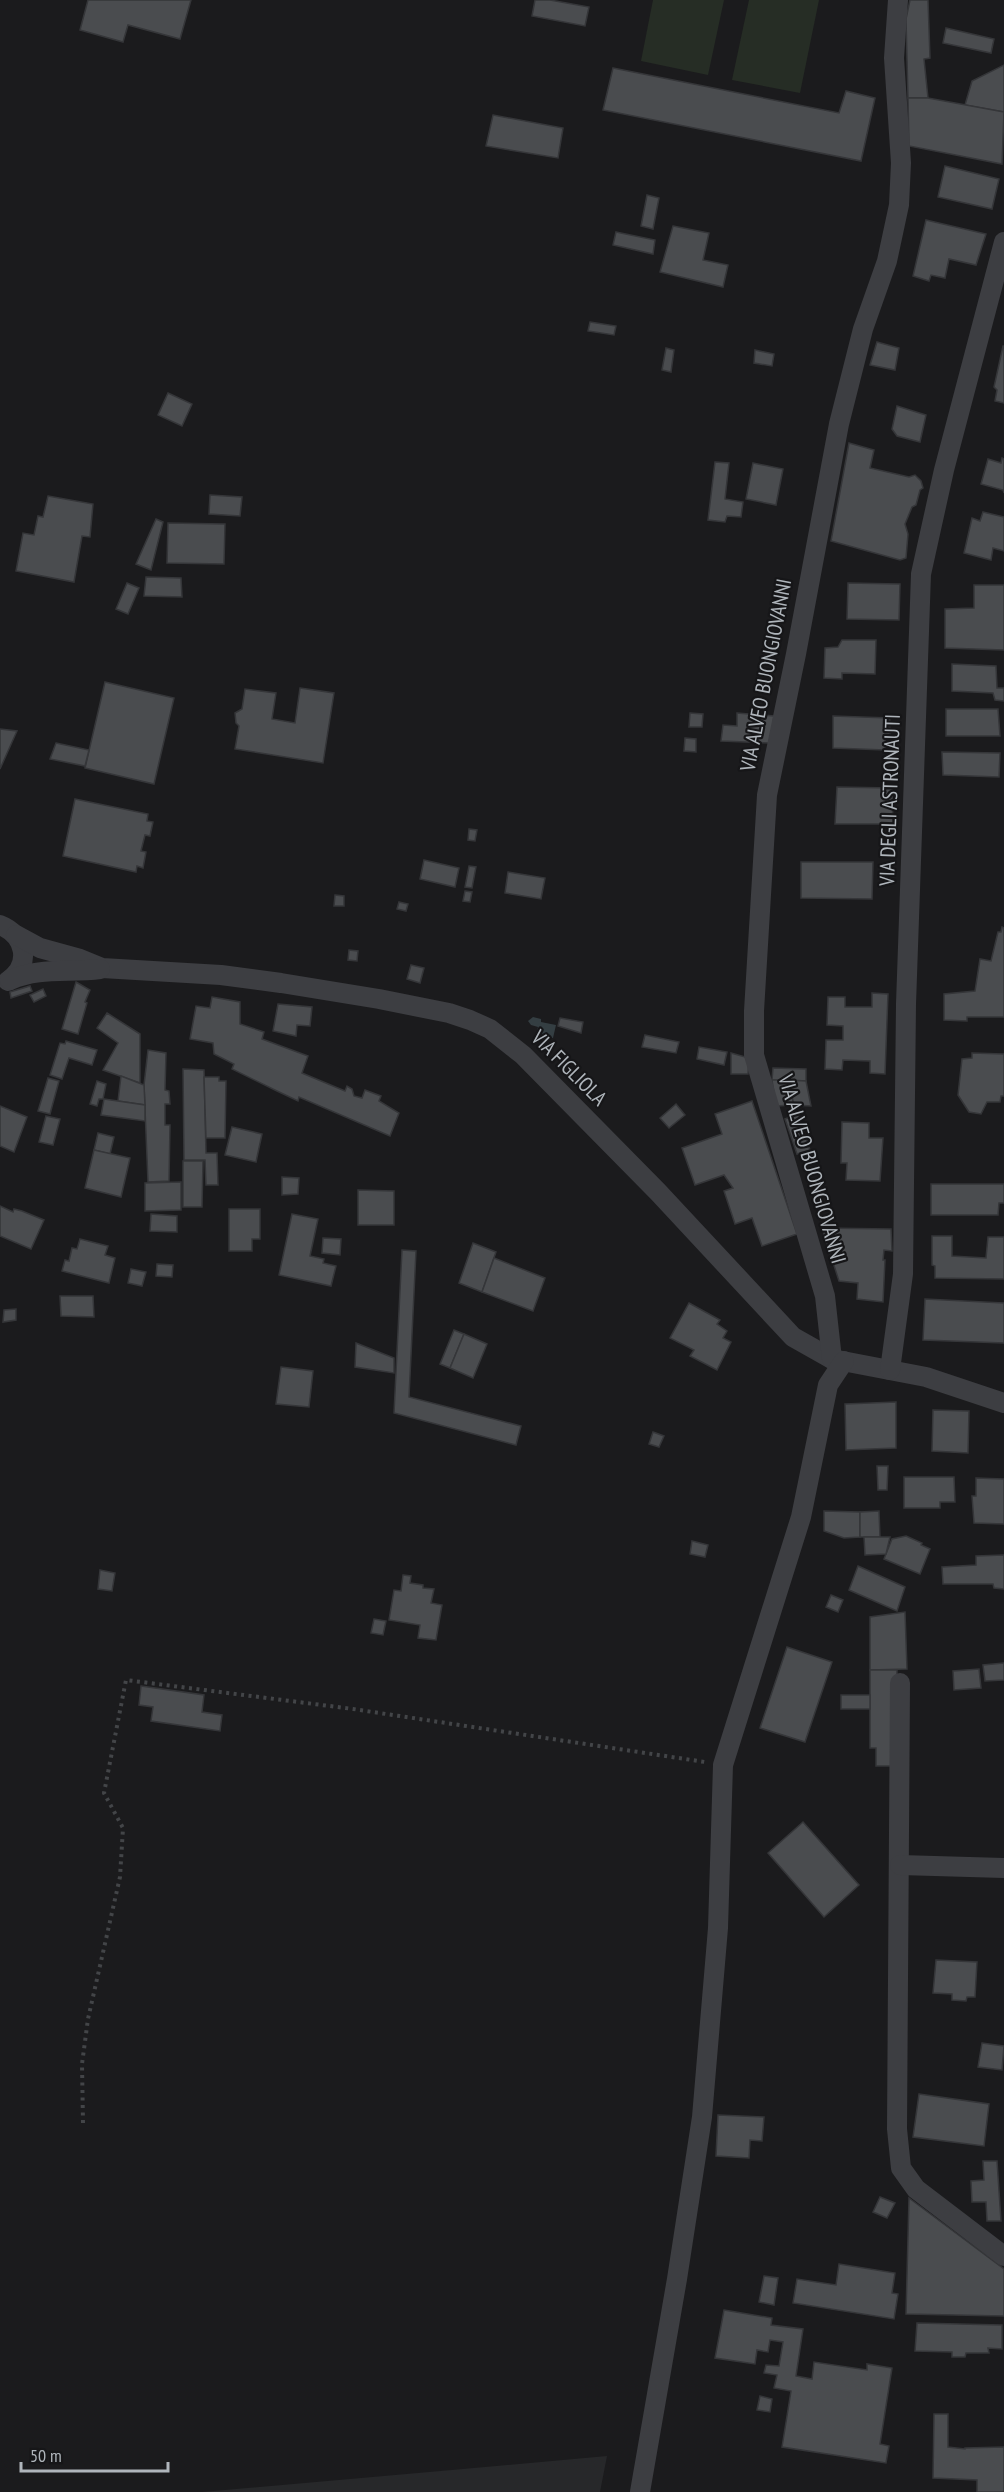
<svg xmlns="http://www.w3.org/2000/svg" width="1004" height="2492" font-family="'PT Sans Narrow',sans-serif">
	<rect width="100%" height="100%" fill="#1b1b1d"/>
	<polygon fill="#27282a" points="607,2456 600,2492 202,2492 463,2469"/>
	<g fill="#262d25">
		<polygon points="653,0 724,0 708,75 641,61"/>
		<polygon points="749,0 819,0 800,93 732,80"/>
	</g>
	<polygon fill="#343e42" points="533,1017 541,1019 541,1022 556,1025 553,1038 536,1035 538,1027 531,1025 528,1021"/>
	<g fill="#4a4c4f" stroke="#353639" stroke-width="1.5">
		<polygon points="88,0 191,0 180,39 128,25 123,42 80,30"/>
		<polygon points="535,0 550,0 589,7 585,26 532,16"/>
		<polygon points="910,0 928,0 930,58 924,59 928,98 908,98 906,19"/>
		<polygon points="946,28 994,39 991,53 943,43"/>
		<polygon points="1004,65 1004,112 965,105 972,81"/>
		<polygon points="613,68 839,113 846,91 875,98 861,161 603,110"/>
		<polygon points="908,98 928,98 1004,112 1002,164 909,146"/>
		<polygon points="493,115 563,128 558,158 486,146"/>
		<polygon points="945,166 999,179 992,209 938,197"/>
		<polygon points="647,195 659,198 653,229 641,226"/>
		<polygon points="926,220 986,234 976,265 949,259 945,278 931,275 929,281 913,276"/>
		<polygon points="673,226 709,233 703,260 728,265 723,287 660,272"/>
		<polygon points="616,232 655,240 653,254 613,245"/>
		<polygon points="590,322 616,326 614,335 588,331"/>
		<polygon points="877,342 899,348 895,370 870,365"/>
		<polygon points="1003,346 1004,346 1004,403 995,401 997,390 994,387"/>
		<polygon points="666,348 674,350 671,372 662,370"/>
		<polygon points="755,350 774,354 772,366 754,363"/>
		<polygon points="168,393 192,404 182,426 158,415"/>
		<polygon points="897,406 926,415 920,442 897,436 892,429"/>
		<polygon points="849,443 874,450 870,468 909,477 915,475 921,481 923,488 920,490 916,505 912,507 905,524 908,534 906,558 900,560 831,541"/>
		<polygon points="1002,458 1004,459 1004,493 1003,490 981,484 988,459 1001,463"/>
		<polygon points="715,462 729,463 725,499 743,502 741,517 727,516 725,522 708,520"/>
		<polygon points="753,463 783,469 776,505 746,499"/>
		<polygon points="210,495 242,497 240,516 209,514"/>
		<polygon points="48,496 93,504 90,537 82,536 74,582 16,571 23,533 34,535 38,516 43,517"/>
		<polygon points="983,512 1004,517 1004,551 993,548 991,560 964,553 972,518 980,521"/>
		<polygon points="156,519 163,522 151,570 136,564"/>
		<polygon points="168,523 225,524 224,564 167,563"/>
		<polygon points="146,577 181,578 182,597 144,596"/>
		<polygon points="127,583 139,588 128,614 116,609"/>
		<polygon points="848,583 900,584 899,620 847,619"/>
		<polygon points="974,585 1004,585 1004,650 945,648 945,609 974,608"/>
		<polygon points="842,640 876,640 875,674 842,673 842,679 824,678 825,648 838,647"/>
		<polygon points="952,664 996,666 997,688 1004,688 1004,701 995,700 993,693 952,691"/>
		<polygon points="105,682 174,698 154,784 85,768"/>
		<polygon points="300,688 334,693 323,763 235,749 239,726 236,723 235,713 242,709 245,689 276,693 272,719 295,723"/>
		<polygon points="946,709 998,709 1000,736 946,736"/>
		<polygon points="690,713 703,714 702,727 689,727"/>
		<polygon points="737,713 774,716 770,743 721,741 723,725 737,726"/>
		<polygon points="833,716 890,718 890,736 885,736 885,750 833,748"/>
		<polygon points="0,729 17,731 0,769"/>
		<polygon points="685,738 696,739 696,752 684,751"/>
		<polygon points="56,743 89,750 85,766 50,759"/>
		<polygon points="942,752 1000,753 999,777 943,775"/>
		<polygon points="837,787 892,788 893,824 835,824"/>
		<polygon points="75,799 148,814 147,821 153,822 150,836 145,835 141,851 146,852 143,868 137,866 136,872 63,856"/>
		<polygon points="469,829 477,830 475,841 468,840"/>
		<polygon points="424,860 459,868 455,887 420,879"/>
		<polygon points="801,862 873,862 872,899 801,898"/>
		<polygon points="469,866 476,867 472,888 465,887"/>
		<polygon points="508,872 545,878 541,899 505,893"/>
		<polygon points="465,891 472,892 470,902 463,901"/>
		<polygon points="335,895 344,896 344,906 334,906"/>
		<polygon points="399,902 408,904 406,911 397,909"/>
		<polygon points="1002,927 1004,928 1004,1017 967,1017 967,1021 944,1020 944,994 975,991 980,959 991,961 998,932 1001,932"/>
		<polygon points="349,950 358,951 357,961 348,960"/>
		<polygon points="411,965 424,968 420,983 407,979"/>
		<polygon points="76,982 90,990 85,1002 87,1003 78,1034 62,1029"/>
		<polygon points="30,986 32,991 11,998 10,992"/>
		<polygon points="43,989 46,996 34,1002 30,995"/>
		<polygon points="872,993 888,994 885,1074 870,1073 870,1061 843,1060 842,1070 825,1069 826,1040 843,1040 843,1026 827,1025 828,997 845,997 845,1007 872,1007"/>
		<polygon points="212,997 240,1002 240,1024 264,1032 262,1039 308,1056 302,1073 345,1091 347,1086 352,1089 354,1096 362,1098 365,1090 381,1096 379,1101 399,1113 390,1136 299,1097 298,1101 277,1091 232,1069 234,1064 214,1054 213,1043 190,1039 196,1006 210,1008"/>
		<polygon points="278,1004 312,1007 310,1026 297,1025 296,1036 273,1031"/>
		<polygon points="107,1013 140,1034 140,1083 103,1070 118,1043 97,1028"/>
		<polygon points="560,1018 583,1022 581,1033 558,1026"/>
		<polygon points="645,1035 679,1042 676,1053 642,1047"/>
		<polygon points="66,1041 97,1050 92,1065 69,1058 62,1079 50,1075 60,1043 65,1044"/>
		<polygon points="699,1047 727,1052 724,1065 697,1059"/>
		<polygon points="148,1050 166,1053 165,1090 169,1091 170,1104 165,1104 165,1125 170,1125 169,1181 148,1182 144,1085"/>
		<polygon points="731,1053 749,1058 748,1074 731,1074"/>
		<polygon points="972,1053 1004,1054 1004,1096 1001,1096 1000,1102 987,1102 981,1114 969,1112 958,1095 962,1059 972,1058"/>
		<polygon points="773,1068 806,1069 806,1081 772,1080"/>
		<polygon points="183,1069 204,1070 206,1153 217,1153 218,1185 206,1185 205,1160 184,1160"/>
		<polygon points="121,1076 144,1085 145,1105 118,1101"/>
		<polygon points="204,1077 219,1077 219,1081 226,1081 225,1138 206,1138"/>
		<polygon points="48,1078 59,1081 50,1114 38,1111"/>
		<polygon points="772,1080 788,1080 794,1105 776,1106"/>
		<polygon points="788,1080 806,1081 811,1106 794,1105"/>
		<polygon points="97,1081 106,1084 103,1099 99,1099 97,1106 90,1104"/>
		<polygon points="104,1099 145,1105 145,1121 101,1115"/>
		<polygon points="752,1101 797,1234 762,1246 752,1218 735,1224 724,1191 733,1188 724,1175 695,1185 682,1148 722,1134 715,1114"/>
		<polygon points="676,1104 685,1115 669,1128 660,1118"/>
		<polygon points="0,1106 27,1117 14,1152 0,1146"/>
		<polygon points="798,1114 810,1150 797,1154 785,1119"/>
		<polygon points="46,1116 60,1119 53,1145 39,1142"/>
		<polygon points="842,1122 869,1123 869,1138 883,1138 880,1181 846,1180 847,1163 841,1163"/>
		<polygon points="232,1127 262,1134 256,1162 225,1155"/>
		<polygon points="98,1133 114,1137 110,1154 94,1150"/>
		<polygon points="94,1150 130,1158 121,1197 85,1188"/>
		<polygon points="183,1161 203,1161 202,1207 183,1207"/>
		<polygon points="282,1177 299,1178 298,1194 282,1195"/>
		<polygon points="181,1182 181,1210 145,1211 145,1183"/>
		<polygon points="931,1184 1004,1184 1004,1203 999,1203 998,1215 931,1215"/>
		<polygon points="358,1190 394,1191 394,1225 358,1225"/>
		<polygon points="0,1206 13,1212 14,1209 22,1211 44,1220 31,1249 0,1236"/>
		<polygon points="229,1209 260,1209 260,1239 252,1239 252,1251 229,1251"/>
		<polygon points="151,1214 177,1216 177,1232 150,1231"/>
		<polygon points="292,1214 318,1219 310,1256 324,1259 323,1263 336,1266 331,1286 279,1275"/>
		<polygon points="822,1228 891,1229 892,1251 884,1250 883,1260 885,1260 883,1302 857,1299 858,1283 839,1281"/>
		<polygon points="932,1236 952,1236 952,1256 986,1258 988,1237 1004,1237 1004,1279 935,1278 935,1266 932,1265"/>
		<polygon points="323,1238 341,1239 340,1255 322,1253"/>
		<polygon points="80,1239 108,1246 105,1255 115,1258 109,1283 62,1271 65,1260 69,1261 72,1248 77,1249"/>
		<polygon points="473,1243 496,1252 482,1292 459,1283"/>
		<polygon points="402,1250 416,1251 409,1397 521,1426 516,1445 394,1413"/>
		<polygon points="494,1258 545,1278 533,1311 482,1292"/>
		<polygon points="157,1264 173,1265 172,1277 156,1276"/>
		<polygon points="131,1269 146,1272 142,1286 128,1283"/>
		<polygon points="60,1296 93,1296 94,1317 61,1316"/>
		<polygon points="925,1299 1004,1303 1004,1343 923,1340"/>
		<polygon points="689,1303 720,1320 717,1324 727,1331 723,1338 731,1342 717,1370 690,1356 694,1350 670,1338"/>
		<polygon points="16,1309 16,1320 3,1322 4,1310"/>
		<polygon points="454,1330 464,1334 450,1368 440,1364"/>
		<polygon points="464,1334 487,1344 473,1378 450,1368"/>
		<polygon points="356,1343 394,1358 394,1373 355,1367"/>
		<polygon points="281,1367 313,1371 309,1407 276,1404"/>
		<polygon points="896,1402 896,1448 846,1450 845,1404"/>
		<polygon points="933,1410 969,1411 968,1453 932,1451"/>
		<polygon points="653,1432 664,1436 659,1447 649,1444"/>
		<polygon points="877,1466 888,1466 887,1490 878,1490"/>
		<polygon points="904,1477 954,1477 955,1502 940,1502 940,1508 904,1508"/>
		<polygon points="976,1478 1004,1479 1004,1524 974,1523 972,1496 976,1496"/>
		<polygon points="824,1511 860,1512 860,1537 844,1538 824,1531"/>
		<polygon points="879,1511 880,1537 860,1537 860,1512"/>
		<polygon points="906,1536 922,1543 921,1545 930,1549 920,1574 884,1559 892,1539"/>
		<polygon points="864,1537 890,1537 886,1554 865,1555"/>
		<polygon points="692,1541 708,1545 705,1557 690,1554"/>
		<polygon points="1004,1555 1004,1589 994,1588 993,1584 943,1584 942,1567 976,1565 976,1556"/>
		<polygon points="858,1566 905,1587 897,1611 849,1590"/>
		<polygon points="100,1570 115,1573 112,1591 98,1589"/>
		<polygon points="403,1575 411,1576 410,1583 423,1585 423,1588 434,1589 431,1603 442,1605 436,1640 418,1638 420,1625 389,1620 394,1590 401,1591"/>
		<polygon points="831,1595 843,1600 838,1612 826,1607"/>
		<polygon points="905,1612 907,1669 870,1670 870,1617"/>
		<polygon points="374,1619 386,1621 383,1635 371,1633"/>
		<polygon points="787,1647 832,1662 805,1742 760,1728"/>
		<polygon points="1004,1663 1004,1680 985,1681 983,1665"/>
		<polygon points="979,1669 981,1688 954,1690 953,1671"/>
		<polygon points="870,1670 897,1670 896,1766 876,1766 876,1748 870,1748"/>
		<polygon points="141,1686 204,1695 202,1712 222,1715 220,1731 151,1721 153,1707 139,1705"/>
		<rect x="841" y="1695" width="29" height="14"/>
		<polygon points="803,1822 859,1885 824,1917 768,1853"/>
		<polygon points="936,1960 977,1962 975,1997 967,1997 966,2001 952,2000 952,1994 933,1993"/>
		<polygon points="982,2043 1004,2046 1002,2070 978,2067"/>
		<polygon points="919,2094 989,2104 984,2146 913,2137"/>
		<polygon points="718,2115 764,2117 762,2141 750,2140 749,2158 716,2156"/>
		<polygon points="983,2161 997,2161 1001,2221 987,2221 986,2202 972,2202 971,2181 984,2180"/>
		<polygon points="880,2197 895,2203 887,2218 873,2212"/>
		<polygon points="909,2198 1004,2269 1004,2316 906,2314"/>
		<polygon points="839,2264 895,2273 892,2293 898,2294 894,2319 793,2303 797,2279 836,2285"/>
		<polygon points="764,2276 778,2278 774,2305 759,2302"/>
		<polygon points="724,2310 772,2318 771,2325 803,2329 796,2376 812,2379 814,2362 867,2370 867,2364 892,2368 880,2444 889,2446 886,2463 782,2447 791,2391 774,2388 777,2375 764,2373 766,2365 779,2366 783,2342 770,2340 768,2352 757,2350 755,2364 715,2358"/>
		<polygon points="917,2323 1002,2325 1002,2349 988,2348 989,2353 966,2353 965,2357 952,2357 952,2352 915,2351"/>
		<polygon points="760,2396 772,2399 770,2412 757,2410"/>
		<polygon points="934,2414 948,2414 948,2447 965,2449 965,2448 1004,2447 1004,2492 977,2492 977,2480 933,2478"/>
	</g>
	<g fill="none" stroke-linecap="round" stroke-linejoin="round">
		<polyline stroke="#434548" stroke-width="4" stroke-dasharray="3 4.5" stroke-linecap="butt" points="83,2123 82,2064 88,2019 120,1877 123,1828 104,1793 126,1680 353,1709 705,1762"/>
		<g stroke="#3d3e42" stroke-width="20">
			<path d="M0 925C26 935 32 965 8 981"/>
			<polyline points="16,935 40,948 80,959 102,968 221,975 281,983 379,999 449,1013 470,1020 490,1029 523,1055 658,1192 793,1337 832,1359 926,1377 1004,1403"/>
			<path d="M10 980C39 967 69 973 100 969"/>
			<polyline points="832,1359 825,1296 754,1055 754,1011 767,795 796,654 839,424 863,329 887,261 899,205 901,163 894,58 898,0"/>
			<polyline points="890,1370 903,1274 906,1004 921,574 944,470 1004,242"/>
			<polyline points="900,1683 897,2129 901,2168 916,2189 1004,2256"/>
			<polyline points="900,1865 1004,1868"/>
			<polyline points="640,2492 677,2279 702,2117 718,1928 723,1765 801,1517 828,1385 844,1361"/>
		</g>
	</g>
	<g text-anchor="middle" stroke-width="4.5" stroke-linejoin="round" paint-order="stroke">
		<g font-size="21" fill="#afb5bb" stroke="#161618">
			<text transform="translate(766 675) rotate(-79)" y="7">VIA ALVEO BUONGIOVANNI</text>
			<text transform="translate(890 800) rotate(-88)" y="7">VIA DEGLI ASTRONAUTI</text>
			<text transform="translate(569 1068) rotate(45)" y="7">VIA FIGLIOLA</text>
			<text transform="translate(812 1169) rotate(74)" y="7">VIA ALVEO BUONGIOVANNI</text>
		</g>
	</g>
	<path d="M21 2462v9h147v-9" fill="none" stroke="#afb5bb" stroke-width="3"/>
	<text x="30" y="2462" font-size="18" fill="#afb5bb" stroke="#161618" stroke-width="4.5" paint-order="stroke">50 m</text>
</svg>
